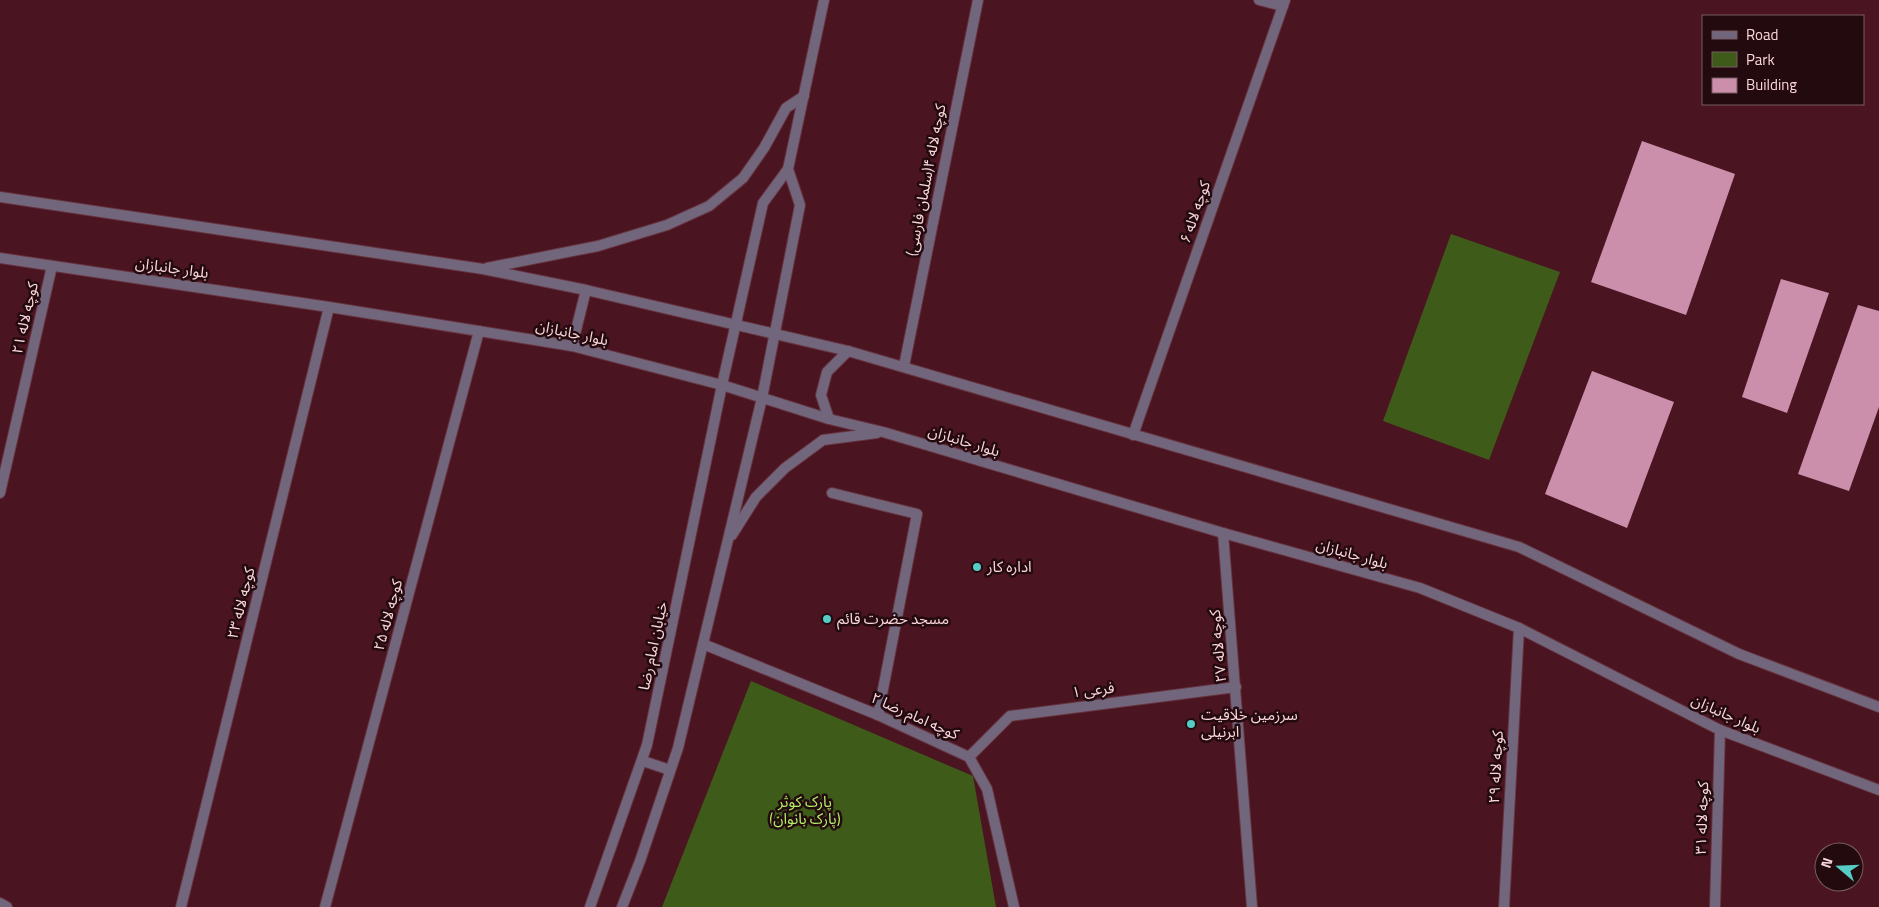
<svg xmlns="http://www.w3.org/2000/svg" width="1879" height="907" font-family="'Titillium Web','Noto Sans Arabic',sans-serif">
	<rect width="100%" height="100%" fill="#4a1421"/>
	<g fill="#3f5b19">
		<polygon points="1451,234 1560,272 1489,460 1383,421"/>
		<polygon points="751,681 973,776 996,907 662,907"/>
	</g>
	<g fill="#cb8eab">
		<polygon points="1642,141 1735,174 1686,315 1591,282"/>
		<polygon points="1781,279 1829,293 1787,413 1742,397"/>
		<polygon points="1858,305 1879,311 1879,407 1849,491 1798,474"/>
		<polygon points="1592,371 1674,402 1627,528 1545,494"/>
	</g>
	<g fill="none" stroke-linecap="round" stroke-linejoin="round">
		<g stroke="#66333f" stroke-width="12">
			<polyline id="service" points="832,493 917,514 878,715"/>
		</g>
		<g stroke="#66333f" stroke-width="12">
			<g id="minor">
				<polyline points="1259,0 1283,6"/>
				<polyline points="904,366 978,0"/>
				<polyline points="1133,435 1285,0"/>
				<polyline points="0,493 52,266"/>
				<polyline points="1223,533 1252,907"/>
				<polyline points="703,644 878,715 969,757 987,789 1014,907"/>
				<polyline points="969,757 1010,716 1236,687"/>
				<polyline points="0,903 7,907"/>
				<polyline points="181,907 329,307"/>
				<polyline points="325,907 479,331"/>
				<polyline points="1504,907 1519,628"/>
				<polyline points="1715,907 1720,730"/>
			</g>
		</g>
		<g stroke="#66333f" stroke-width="12">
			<g id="tertiary">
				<polyline points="0,197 483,269 586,290 848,351 1519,547 1739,654 1879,707"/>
				<polyline points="0,258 329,307 572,346 722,385 829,419 883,432 1223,533 1420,588 1519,628 1720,730 1879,790"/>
				<polyline points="487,268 598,246 667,225 709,206 743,178 764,148 786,108 804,96"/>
				<polyline points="572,346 586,290"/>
				<polyline points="829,419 821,395 827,372 848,351"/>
				<polyline points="732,535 756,497 785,468 823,440 877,433"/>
				<polyline points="643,761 670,770"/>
				<polyline points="590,907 647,745 722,385 763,203 788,169 824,0"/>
				<polyline points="622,907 640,861 678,748 762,398 800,205 788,169"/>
			</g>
		</g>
		<use href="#service" stroke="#72667c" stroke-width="10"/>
		<use href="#minor" stroke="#72667c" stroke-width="10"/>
		<use href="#tertiary" stroke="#72667c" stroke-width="10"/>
	</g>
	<g fill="#55cdc6" stroke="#220a0f" stroke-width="2">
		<circle cx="977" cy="567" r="5"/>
		<circle cx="827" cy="619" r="5"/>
		<circle cx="1191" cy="724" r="5"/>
	</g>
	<g text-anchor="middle" stroke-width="5" stroke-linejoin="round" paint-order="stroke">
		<g font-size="15" fill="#fad6da" stroke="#220a0f">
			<text transform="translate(926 180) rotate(-79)" y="5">کوچه لاله ۴(سلمان فارسی)</text>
			<text transform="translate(1195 212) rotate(-71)" y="5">کوچه لاله ۶</text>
			<text transform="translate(172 268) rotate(8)" y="5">بلوار جانبازان</text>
			<text transform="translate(25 318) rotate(-77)" y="5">کوچه لاله ۲۱</text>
			<text transform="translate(572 333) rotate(12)" y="5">بلوار جانبازان</text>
			<text transform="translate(964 441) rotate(17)" y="5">بلوار جانبازان</text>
			<text transform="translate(1352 554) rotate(16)" y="5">بلوار جانبازان</text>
			<text transform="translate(241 603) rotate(-76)" y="5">کوچه لاله ۲۳</text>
			<text transform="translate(388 615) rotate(-75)" y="5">کوچه لاله ۲۵</text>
			<text transform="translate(653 646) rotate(-78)" y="5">خیابان امام رضا</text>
			<text transform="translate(1218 646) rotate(-95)" y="5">کوچه لاله ۲۷</text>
			<text transform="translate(1093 690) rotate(-7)" y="5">فرعی ۱</text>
			<text transform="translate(1726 714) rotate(24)" y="5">بلوار جانبازان</text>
			<text transform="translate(915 716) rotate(24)" y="5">کوچه امام رضا ۲</text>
			<text transform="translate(1496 767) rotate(-87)" y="5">کوچه لاله ۲۹</text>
			<text transform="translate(1702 818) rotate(-88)" y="5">کوچه لاله ۳۱</text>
		</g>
		<g font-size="15" fill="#fad6da" stroke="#220a0f" text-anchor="start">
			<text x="987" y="572">اداره کار</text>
			<text x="837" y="624">مسجد حضرت قائم</text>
			<text x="1201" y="720">سرزمین خلاقیت<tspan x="1201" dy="17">ابرنیلی</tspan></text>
		</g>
		<g font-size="15" fill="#b3f166" stroke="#220a0f">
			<text x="805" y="807">پارک کوثر<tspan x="805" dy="17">(پارک بانوان)</tspan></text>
		</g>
	</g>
	<rect x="1702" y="15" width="162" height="90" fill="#220a0f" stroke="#785c60"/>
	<rect x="1712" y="31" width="25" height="8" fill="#72667c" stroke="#785c60"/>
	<text x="1746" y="40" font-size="15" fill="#fad6da">Road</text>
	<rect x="1712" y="52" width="25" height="15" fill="#3f5b19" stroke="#785c60"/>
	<text x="1746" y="65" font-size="15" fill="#fad6da">Park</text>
	<rect x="1712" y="78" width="25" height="15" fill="#cb8eab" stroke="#785c60"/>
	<text x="1746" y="90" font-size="15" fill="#fad6da">Building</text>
	<g transform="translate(1839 867) rotate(289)"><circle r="24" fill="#220a0f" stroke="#785c60"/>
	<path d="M0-4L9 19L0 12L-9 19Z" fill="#55cdc6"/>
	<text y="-8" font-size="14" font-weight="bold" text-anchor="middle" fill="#fad6da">N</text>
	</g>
</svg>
